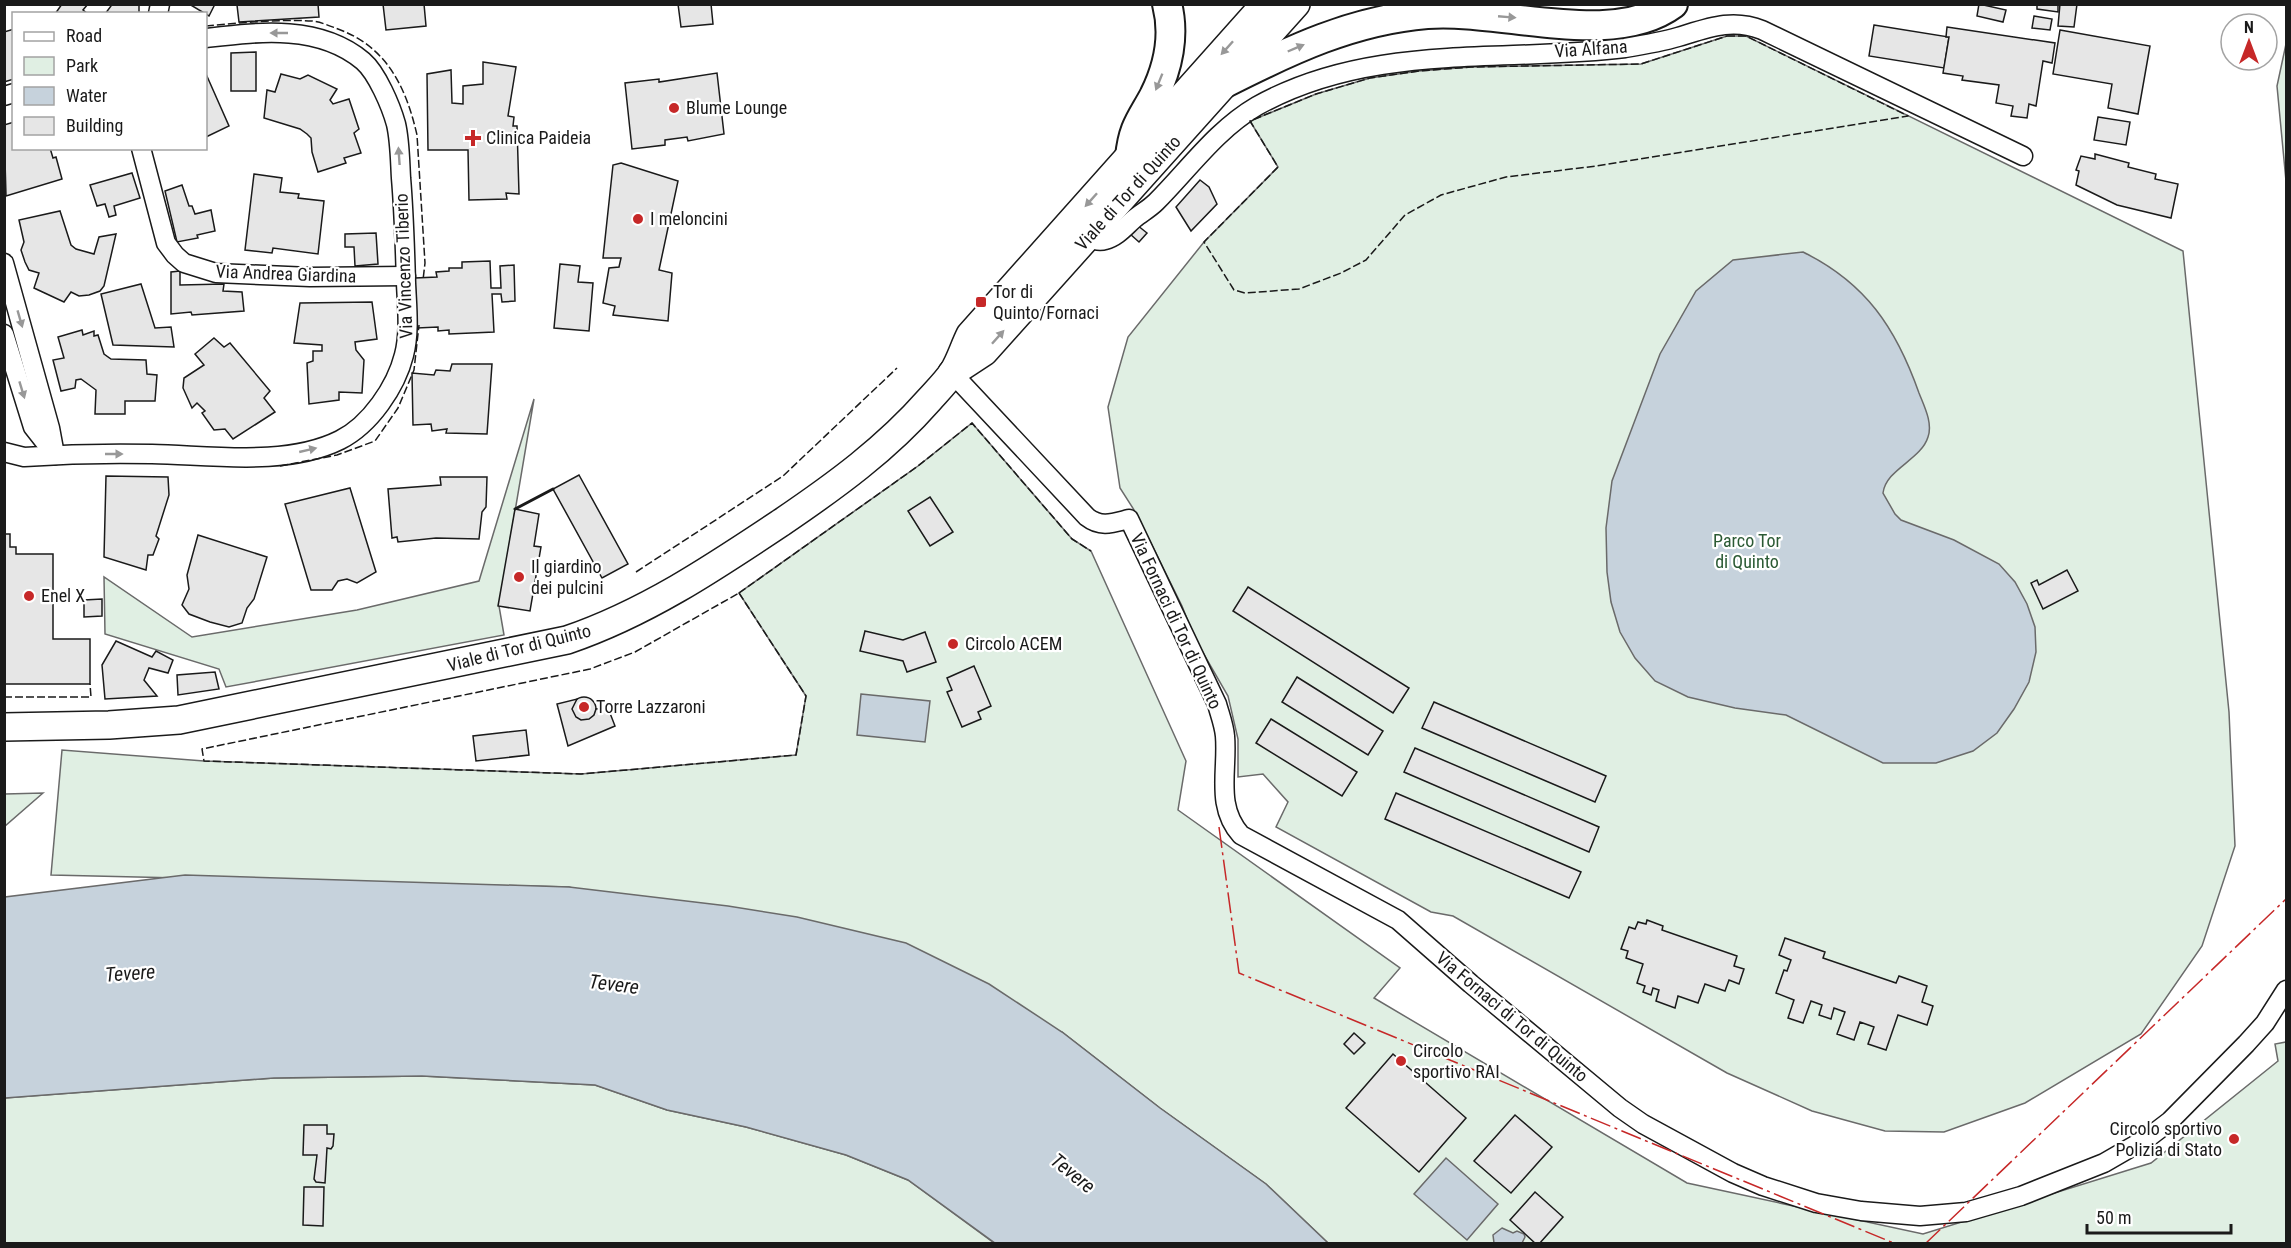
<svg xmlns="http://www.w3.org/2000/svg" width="2291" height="1248" font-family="'Roboto Condensed',sans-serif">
	<rect width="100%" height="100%" fill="#fff"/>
	<g fill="#e0efe3" stroke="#6a6a6a" stroke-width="1.5">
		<polygon points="1727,36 1746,36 2183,251 2229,712 2235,846 2202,946 2141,1034 2025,1103 1944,1132 1885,1131 1812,1111 1727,1073 1453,916 1431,912 1276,827 1288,802 1263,774 1238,777 1238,739 1228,696 1195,639 1182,606 1136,513 1120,488 1108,407 1128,337 1204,242 1278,167 1250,121 1316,94 1370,78 1419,71 1471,67 1641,64"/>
		<polygon points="2286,44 2286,181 2277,86"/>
		<polygon points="534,399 499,606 504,635 226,687 219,669 105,634 104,577 192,637 357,610 479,581"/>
		<polygon points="972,423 1072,539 1091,551 1186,761 1178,810 1400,968 1374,998 1687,1183 1923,1234 2151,1163 2278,1061 2275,1044 2286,1042 2286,1243 1328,1243 1266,1184 1160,1108 1062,1032 569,887 51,875 62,750 204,761 581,774 796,755 806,696 739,593 918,466"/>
		<polygon points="43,793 5,826 5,794"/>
		<polygon points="422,1076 595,1085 667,1110 746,1127 846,1155 908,1180 994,1243 5,1244 5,1098 274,1078"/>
	</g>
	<g fill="#c6d2dc" stroke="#6a6a6a" stroke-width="1.5">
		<path d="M1803 252C1866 283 1896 328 1919 393 1924 406 1933 423 1928 437 1921 460 1886 469 1883 493L1895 514 1901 520 1954 540 1999 564 2015 582 2027 604 2035 627 2036 652 2029 682 2014 709 1997 733 1973 751 1936 763H1883L1786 715 1735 708 1688 697 1655 681 1635 658 1620 632 1611 602 1607 572 1606 528 1612 481 1660 354 1696 291 1733 260Z"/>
		<polygon points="861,694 930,701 925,742 857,735"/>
		<polygon points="185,875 569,887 728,906 797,917 906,943 989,984 1062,1032 1160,1108 1266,1184 1328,1243 995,1243 908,1180 846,1155 746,1127 667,1110 595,1085 422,1076 274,1078 5,1098 5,897"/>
		<polygon points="1446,1158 1498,1204 1467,1240 1414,1194"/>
		<polygon points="1502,1228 1513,1233 1517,1231 1524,1234 1525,1237 1522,1243 1494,1243 1493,1235"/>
	</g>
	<g fill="#e6e6e6" stroke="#1a1a1a" stroke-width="1.5">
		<polygon points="62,4 88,4 83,10 88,14 55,14"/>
		<polygon points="108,4 139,4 139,14 105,14 111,6"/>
		<polygon points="189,4 215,4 209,16"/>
		<polygon points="318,4 319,17 239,22 237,5"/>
		<polygon points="383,4 424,4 426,26 386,30"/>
		<polygon points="678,4 711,4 713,24 681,27"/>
		<polygon points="1979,4 2006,10 2003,22 1977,16"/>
		<polygon points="2037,4 2058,4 2058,12 2037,9"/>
		<polygon points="2060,4 2077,4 2074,27 2058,26"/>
		<polygon points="2034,16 2052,19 2050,30 2032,28"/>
		<polygon points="1874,25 1949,37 1944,68 1869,56"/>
		<polygon points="1947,27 2055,43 2052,63 2043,61 2036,106 2029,104 2027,118 2011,116 2013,106 1996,103 1999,85 1962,80 1963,76 1943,73 1949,37 1946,37"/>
		<polygon points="14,29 14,79 4,82 4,32"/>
		<polygon points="2060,30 2150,46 2138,114 2108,108 2112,84 2053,74"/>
		<polygon points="256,52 256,91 231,91 231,53"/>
		<polygon points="483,62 516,67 508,116 514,117 513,126 517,126 519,194 506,193 507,199 469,200 468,150 428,150 427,74 451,70 452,103 463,104 463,86 483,84"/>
		<polygon points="717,73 724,134 688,141 687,137 665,140 665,145 632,149 625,83 659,79 659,82"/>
		<polygon points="206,74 229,126 206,137"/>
		<polygon points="281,74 300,79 308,75 337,89 330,100 333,104 349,99 359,129 354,133 361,153 344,158 346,163 318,172 312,152 311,138 307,134 300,129 264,118 267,90 275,92"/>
		<polygon points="2098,117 2130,122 2126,145 2094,140"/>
		<polygon points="14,122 14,148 50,148 53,158 56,157 62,179 6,196 4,125"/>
		<polygon points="2095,154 2129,163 2128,167 2156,174 2155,179 2178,184 2171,218 2117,205 2076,185 2079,171 2076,170 2081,156 2095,159"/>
		<polygon points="621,163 678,181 659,270 672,273 668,321 613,315 615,306 603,303 609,268 619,267 621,258 603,258 613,165"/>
		<polygon points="132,173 140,198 114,206 116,215 109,217 105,204 97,206 90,185"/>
		<polygon points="254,174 282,178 280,192 299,194 298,198 324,201 318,254 273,248 272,253 245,250"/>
		<polygon points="1200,180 1209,187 1217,204 1191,231 1176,207"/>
		<polygon points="182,185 189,206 192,206 195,214 211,210 215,231 197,235 198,238 177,242 165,191"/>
		<polygon points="60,211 71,245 76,249 94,254 99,237 116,234 104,286 100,291 89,295 79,296 71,292 64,302 34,288 39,273 29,270 25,262 21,250 24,242 19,220"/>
		<polygon points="1137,225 1147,233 1139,242 1130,234"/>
		<polygon points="376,233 378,264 355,266 354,247 345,247 345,234"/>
		<polygon points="490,261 491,288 501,288 500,266 514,265 515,301 502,302 501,294 492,294 494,332 449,334 449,330 438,331 438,327 417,328 415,278 437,277 436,272 449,271 449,268 462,268 462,262"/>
		<polygon points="560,264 580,266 578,282 593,283 589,331 554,328"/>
		<polygon points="180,271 180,285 224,284 223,291 242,292 244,311 192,315 191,312 171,314 171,272"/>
		<polygon points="141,284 155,328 171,327 174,347 113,345 101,294"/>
		<polygon points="372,302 377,339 355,342 356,350 364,360 362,393 339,392 339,400 309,404 307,363 313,361 313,351 322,351 322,345 294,343 300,303"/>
		<polygon points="82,330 83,335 94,331 94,336 98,335 104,354 111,359 146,360 147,374 157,375 155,401 125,401 125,414 95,414 96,390 81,379 76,380 75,388 61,391 53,360 64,358 58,337"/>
		<polygon points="214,338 224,347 230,343 270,391 264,398 275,412 233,439 225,429 214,430 202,413 205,411 197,403 192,408 183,388 184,378 204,365 195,354"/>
		<polygon points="452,364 492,364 487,434 446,433 447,429 432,431 431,424 413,425 412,373 434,375 436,370 450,371"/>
		<polygon points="579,475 628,564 602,578 553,489"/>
		<polygon points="106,476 168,477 169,495 156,536 159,539 153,555 148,555 146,570 104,557"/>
		<polygon points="440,477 487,477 486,507 482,512 479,539 436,538 398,542 397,537 392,538 388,489 441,485"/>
		<polygon points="350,488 376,572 357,583 347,579 338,581 332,590 311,590 285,504"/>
		<polygon points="930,497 953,532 930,546 908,511"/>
		<polygon points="515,509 539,514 534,546 541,547 530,611 498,606"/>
		<polygon points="4,534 10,534 10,547 16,547 16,554 53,554 53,639 90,639 90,684 4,684"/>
		<polygon points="198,535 267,557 254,599 247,608 242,623 229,627 210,622 189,614 182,605 189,589 187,575"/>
		<polygon points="2067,570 2078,591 2043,609 2031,583 2037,580 2039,585"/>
		<polygon points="1248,587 1409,688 1393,713 1233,611"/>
		<polygon points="102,599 102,616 84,617 84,600"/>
		<polygon points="865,631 903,640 925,632 936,662 907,672 903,661 860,651"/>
		<polygon points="116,641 152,657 156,651 173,660 168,673 149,668 144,680 157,696 105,699 102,665"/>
		<polygon points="974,666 991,706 978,712 981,719 962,727 947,692 952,690 947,678"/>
		<polygon points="215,672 219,689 178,695 177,675"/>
		<polygon points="1297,677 1383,731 1368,755 1282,702"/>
		<circle cx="584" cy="709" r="12"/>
		<polygon points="577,699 572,709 576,717 581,720 589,719 594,715 596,709 608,708 615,726 568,746 557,704"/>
		<polygon points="1434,702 1606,776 1595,802 1422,728"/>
		<polygon points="1271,719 1357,772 1342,796 1256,743"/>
		<polygon points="526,730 529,755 476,761 473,736"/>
		<polygon points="1415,748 1599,827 1589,852 1404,772"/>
		<polygon points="1396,793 1581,872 1569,898 1385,819"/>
		<polygon points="1647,920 1663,926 1662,930 1737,956 1734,966 1744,969 1739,984 1729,980 1725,991 1705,984 1698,1003 1678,996 1675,1008 1656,1001 1659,990 1653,988 1651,995 1643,992 1645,986 1637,983 1643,964 1626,958 1628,951 1621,949 1629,927 1635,929 1638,922 1646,924"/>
		<polygon points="1785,938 1825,952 1823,958 1896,983 1899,976 1927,986 1922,1002 1933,1006 1927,1025 1898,1015 1886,1050 1868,1044 1874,1027 1860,1022 1854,1040 1837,1034 1845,1012 1834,1008 1831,1019 1819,1015 1822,1005 1811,1001 1803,1023 1788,1018 1794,1000 1776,993 1784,970 1787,971 1791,960 1779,955"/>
		<polygon points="1354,1033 1365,1043 1354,1054 1344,1044"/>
		<polygon points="1393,1054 1466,1118 1419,1172 1346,1108"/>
		<polygon points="1515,1115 1552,1147 1511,1193 1474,1161"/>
		<polygon points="304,1125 327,1125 327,1134 334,1134 333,1146 331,1149 327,1148 325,1183 316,1182 314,1179 317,1155 303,1155"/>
		<polygon points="304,1187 324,1187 323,1226 303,1225"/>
		<polygon points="1535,1192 1563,1217 1539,1244 1536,1244 1510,1220"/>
	</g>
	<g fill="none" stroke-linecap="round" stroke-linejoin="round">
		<g stroke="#1a1a1a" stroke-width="21">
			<g id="minor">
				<polyline points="158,14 160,4"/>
				<polyline points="4,96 14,93"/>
				<polyline points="141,148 166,243 175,255 184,263 216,273 310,277 406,276"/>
				<path d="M1088 238C1093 240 1099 242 1105 240 1117 237 1125 227 1134 219 1141 213 1149 209 1156 202 1189 169 1216 130 1257 106 1371 42 1502 63 1625 48 1643 45 1661 42 1678 37 1708 28 1732 18 1762 30L2023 156"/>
				<polyline points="4,263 50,428 55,455"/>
				<polyline points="4,334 33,427 55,455"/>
				<path d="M952 373 1087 517C1101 528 1113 523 1129 519L1217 704C1220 715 1224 725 1225 736 1228 771 1215 806 1241 835L1398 920 1471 984 1620 1108 1643 1124 1733 1173 1763 1186 1816 1203 1861 1211 1920 1216 1966 1212 2021 1196 2104 1163 2149 1137 2170 1121 2246 1044 2265 1023 2286 990"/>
				<path d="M4 452 24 457C67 454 109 453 152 454 210 455 286 467 340 440 370 425 396 387 404 355 410 332 407 307 406 283 405 248 404 213 401 178 400 161 400 141 396 124 391 106 377 73 363 61 319 24 258 32 206 38"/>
			</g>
		</g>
		<g stroke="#1a1a1a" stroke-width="30">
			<g id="primary">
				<polyline points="952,373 984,352 1296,4"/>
				<path d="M4 727 109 725 179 720 567 640C646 613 713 568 782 522 835 486 886 449 929 400 937 391 946 382 953 372 960 361 964 347 970 335L1265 4"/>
			</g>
		</g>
		<g stroke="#1a1a1a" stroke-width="32">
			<g id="trunk">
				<path d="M1225 83C1290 50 1353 20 1427 14 1500 8 1612 49 1673 4"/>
				<path d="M1130 157C1133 127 1141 120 1154 96 1168 68 1175 35 1167 4"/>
			</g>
		</g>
		<use href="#minor" stroke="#fff" stroke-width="18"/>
		<use href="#primary" stroke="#fff" stroke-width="27"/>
		<use href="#trunk" stroke="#fff" stroke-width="28"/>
		<g stroke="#1a1a1a" stroke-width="1.5" stroke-dasharray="8 3" stroke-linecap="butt">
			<path d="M206 26C240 23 277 19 312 21 321 22 330 26 338 29 387 47 406 87 417 135L425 263 423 280"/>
			<polygon points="1727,36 1746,36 1908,116 1596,166 1506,177 1441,195 1405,215 1366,260 1341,273 1299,289 1245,293 1234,290 1204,242 1278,167 1250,121 1316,94 1370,78 1419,71 1471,67 1641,64"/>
			<polyline points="280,466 337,455 375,441 398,408 414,370 419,325"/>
			<polyline points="636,572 783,476 897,368"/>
			<polygon points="739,593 806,696 796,755 581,774 204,761 202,749 590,669 635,652"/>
			<polyline points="739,593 918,466 972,423 1072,539 1091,551"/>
			<polyline points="4,697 91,697 90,684"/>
		</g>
		<polyline stroke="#1a1a1a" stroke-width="3" points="515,509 553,489"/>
		<g stroke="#c62828" stroke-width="1.5" stroke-dasharray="21 4.5 3 4.5" stroke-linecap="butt">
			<polyline points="1219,827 1239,973 1896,1244"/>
			<polyline points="1925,1244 2286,899"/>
		</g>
	</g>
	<defs><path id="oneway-solid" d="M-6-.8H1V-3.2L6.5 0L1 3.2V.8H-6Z" transform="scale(1.5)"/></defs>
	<g fill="#989898">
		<use href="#oneway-solid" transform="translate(1507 17) rotate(5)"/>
		<use href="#oneway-solid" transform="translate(279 33) rotate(180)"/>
		<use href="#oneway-solid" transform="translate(1227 48) rotate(132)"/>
		<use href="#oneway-solid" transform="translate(1296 48) rotate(-23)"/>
		<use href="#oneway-solid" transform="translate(1159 82) rotate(112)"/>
		<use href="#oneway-solid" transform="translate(399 156) rotate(-94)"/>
		<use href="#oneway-solid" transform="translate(1091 200) rotate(132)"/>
		<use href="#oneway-solid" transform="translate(20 319) rotate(74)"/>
		<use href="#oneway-solid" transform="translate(998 337) rotate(-48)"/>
		<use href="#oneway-solid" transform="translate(22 390) rotate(73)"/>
		<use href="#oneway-solid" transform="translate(308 450) rotate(-13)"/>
		<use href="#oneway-solid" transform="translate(114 454)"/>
	</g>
	<g fill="#c62828" stroke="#fff" stroke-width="2">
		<circle cx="674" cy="108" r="6"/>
		<path d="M470 129h6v6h6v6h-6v6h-6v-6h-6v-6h6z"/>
		<circle cx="638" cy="219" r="6"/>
		<rect x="975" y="296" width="12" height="12" rx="3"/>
		<circle cx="519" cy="577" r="6"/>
		<circle cx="29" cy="596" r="6"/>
		<circle cx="953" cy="644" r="6"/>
		<circle cx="584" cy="707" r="6"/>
		<circle cx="1401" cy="1061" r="6"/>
		<circle cx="2234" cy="1139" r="6"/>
	</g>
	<g text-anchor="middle" stroke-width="4.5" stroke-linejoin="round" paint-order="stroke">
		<g font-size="18" fill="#1a1a1a" stroke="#fff">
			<text transform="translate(1591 49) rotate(-4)" y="6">Via Alfana</text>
			<text transform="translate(1128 193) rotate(-48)" y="6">Viale di Tor di Quinto</text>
			<text transform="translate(404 266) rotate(-92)" y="6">Via Vincenzo Tiberio</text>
			<text transform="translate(286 274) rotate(2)" y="6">Via Andrea Giardina</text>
			<text transform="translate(1176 621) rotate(65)" y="6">Via Fornaci di Tor di Quinto</text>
			<text transform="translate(519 648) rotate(-14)" y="6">Viale di Tor di Quinto</text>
			<text transform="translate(1512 1017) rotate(40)" y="6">Via Fornaci di Tor di Quinto</text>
		</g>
		<g font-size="18" fill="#1a1a1a" stroke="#fff" text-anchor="start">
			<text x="686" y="114">Blume Lounge</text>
			<text x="486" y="144">Clinica Paideia</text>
			<text x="650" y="225">I meloncini</text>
			<text x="993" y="298">Tor di<tspan x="993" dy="21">Quinto/Fornaci</tspan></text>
			<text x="531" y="573">Il giardino<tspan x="531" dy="21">dei pulcini</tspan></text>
			<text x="41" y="602">Enel X</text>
			<text x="965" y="650">Circolo ACEM</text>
			<text x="596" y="713">Torre Lazzaroni</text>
			<text x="1413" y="1057">Circolo<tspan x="1413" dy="21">sportivo RAI</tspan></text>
			<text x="2222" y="1135" text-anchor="end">Circolo sportivo<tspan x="2222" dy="21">Polizia di Stato</tspan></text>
		</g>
		<g font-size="18" fill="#2b5a34" stroke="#fff">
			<text x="1747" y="547">Parco Tor<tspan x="1747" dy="21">di Quinto</tspan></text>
		</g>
		<g font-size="20" font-style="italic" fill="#1a1a1a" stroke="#fff">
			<text transform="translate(130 973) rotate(-4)" y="7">Tevere</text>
			<text transform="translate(614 984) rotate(7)" y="7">Tevere</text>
			<text transform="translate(1073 1173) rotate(39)" y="7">Tevere</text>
		</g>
	</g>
	<rect width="2291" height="1248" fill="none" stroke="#1a1a1a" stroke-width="12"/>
	<rect x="12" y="12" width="195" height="138" fill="#ffffff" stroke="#a3a3a3" stroke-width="1.5"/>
	<rect x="24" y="32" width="30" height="9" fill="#ffffff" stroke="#a3a3a3" stroke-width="1.5"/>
	<text x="66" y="42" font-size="18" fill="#1a1a1a">Road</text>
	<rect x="24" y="57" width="30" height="18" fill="#e0efe3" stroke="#a3a3a3" stroke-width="1.5"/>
	<text x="66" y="72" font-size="18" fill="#1a1a1a">Park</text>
	<rect x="24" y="87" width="30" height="18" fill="#c6d2dc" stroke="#a3a3a3" stroke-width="1.5"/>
	<text x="66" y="102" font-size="18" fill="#1a1a1a">Water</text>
	<rect x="24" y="117" width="30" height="18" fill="#e6e6e6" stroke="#a3a3a3" stroke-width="1.5"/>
	<text x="66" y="132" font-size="18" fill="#1a1a1a">Building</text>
	<g transform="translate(2249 42)"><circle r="28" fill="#ffffff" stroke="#a3a3a3" stroke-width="1.5"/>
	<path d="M0-4.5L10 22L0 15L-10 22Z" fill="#c62828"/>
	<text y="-9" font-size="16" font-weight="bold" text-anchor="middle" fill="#1a1a1a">N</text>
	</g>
	<path d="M2087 1224v9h144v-9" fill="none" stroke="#1a1a1a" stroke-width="3"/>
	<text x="2096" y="1224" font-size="18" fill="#1a1a1a" stroke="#ffffff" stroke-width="4.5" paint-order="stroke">50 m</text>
</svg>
